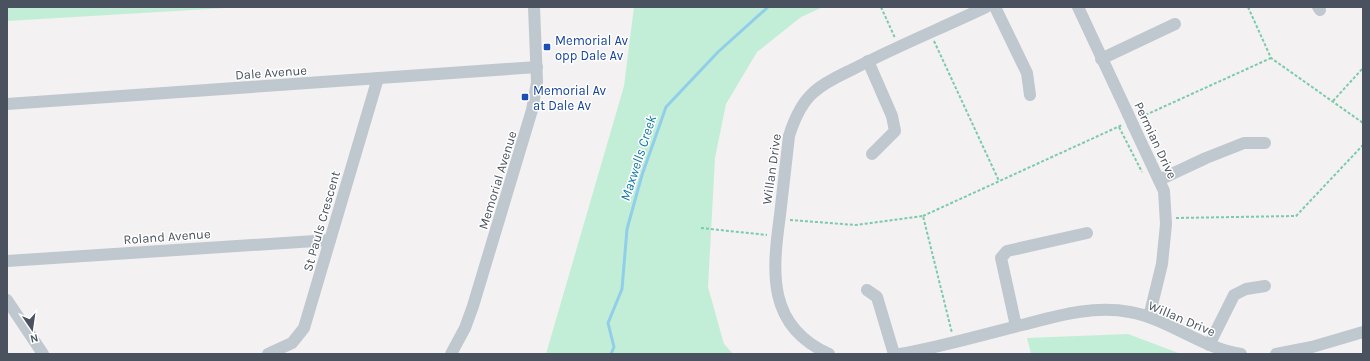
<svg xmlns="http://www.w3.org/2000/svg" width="1370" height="361" font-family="Karla,sans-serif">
	<rect width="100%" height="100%" fill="#f3f1f1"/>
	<g fill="#c2eed7">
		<polygon points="7,7 243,7 7,21"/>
		<polygon points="634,7 823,7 801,17 757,52 726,104 715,158 708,287 724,344 733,354 546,354 624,86"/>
		<polygon points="1128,334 1181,354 1031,354 1027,338"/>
	</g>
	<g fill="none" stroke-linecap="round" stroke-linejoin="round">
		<polyline stroke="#91cee9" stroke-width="3" points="611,354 614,347 608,323 622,289 627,229 642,175 666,107 718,52 768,7"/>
		<g stroke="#7bcbab" stroke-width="2" stroke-dasharray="3 2" stroke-linecap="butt">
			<polyline points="881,7 895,38"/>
			<polyline points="1248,7 1271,58 1363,123"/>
			<polyline points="934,41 999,181"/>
			<polyline points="1333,101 1363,68"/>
			<polyline points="1141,117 1271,58"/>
			<polyline points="1119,127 1142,172"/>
			<polyline points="923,216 1122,125"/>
			<polyline points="1176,218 1296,216 1363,145"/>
			<polyline points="790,220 856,225 923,216 952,333"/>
			<polyline points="701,228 767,235"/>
		</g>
		<g stroke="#bfc7cf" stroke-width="12">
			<polyline points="995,7 1027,73 1030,95"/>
			<polyline points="1078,7 1128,114"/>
			<polyline points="1318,7 1320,10"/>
			<polyline points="1101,59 1175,24"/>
			<polyline points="868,61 892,116 895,131 872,154"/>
			<polyline points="7,104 537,67"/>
			<polyline points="1133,125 1164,191 1166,224 1162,264 1149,317"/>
			<polyline points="1159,180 1206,158 1244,143 1265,143"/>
			<polyline points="7,261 330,240"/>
			<polyline points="867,290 877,297 894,354"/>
			<polyline points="7,300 43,354"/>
			<polyline points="1016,326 1001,258 1007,251 1087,233"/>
			<polyline points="1209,345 1234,295 1246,289 1265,286"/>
			<polyline points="268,354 292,343 304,328 378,78"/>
			<polyline points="451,354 465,328 473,306 532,110 537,82 534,7"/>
			<path d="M829 354C767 326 772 273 780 215 783 189 786 162 789 136 794 120 801 103 814 92 827 80 844 74 859 66 900 45 944 27 986 7"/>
			<path d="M900 354C941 347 981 335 1022 325 1057 316 1093 305 1130 312 1169 319 1201 348 1241 354"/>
			<polyline points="1276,354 1312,347 1363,332"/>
		</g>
		<polyline stroke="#bfc7cf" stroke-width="12" points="1128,114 1133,125"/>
	</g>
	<g fill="#1a4fb4" stroke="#fff" stroke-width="1.5">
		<rect x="543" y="43" width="8" height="8" rx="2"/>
		<rect x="521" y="93" width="8" height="8" rx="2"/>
	</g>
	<g text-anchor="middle" stroke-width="3" stroke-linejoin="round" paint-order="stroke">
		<g font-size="13" fill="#164399" stroke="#fff" text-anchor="start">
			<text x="555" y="45">Memorial Av<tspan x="555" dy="15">opp Dale Av</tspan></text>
			<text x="533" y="95">Memorial Av<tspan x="533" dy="15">at Dale Av</tspan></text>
		</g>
		<g font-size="13" fill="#49525e" stroke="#fff">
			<text transform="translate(271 72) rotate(-4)" y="5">Dale Avenue</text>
			<text transform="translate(1156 140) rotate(65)" y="5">Permian Drive</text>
			<text transform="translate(771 169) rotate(-82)" y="5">Willan Drive</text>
			<text transform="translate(497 180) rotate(-73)" y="5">Memorial Avenue</text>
			<text transform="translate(321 221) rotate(-74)" y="5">St Pauls Crescent</text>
			<text transform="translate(167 236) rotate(-4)" y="5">Roland Avenue</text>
			<text transform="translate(1182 318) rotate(23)" y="5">Willan Drive</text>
		</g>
		<g font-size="14" font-style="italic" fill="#137aa7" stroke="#fff">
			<text transform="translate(638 158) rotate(-72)" y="5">Maxwells Creek</text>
		</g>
	</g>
	<rect width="1370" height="361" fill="none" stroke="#49525e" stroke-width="16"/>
	<g transform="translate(32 329) rotate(167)" stroke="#ffffff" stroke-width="3" paint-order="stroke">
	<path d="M0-3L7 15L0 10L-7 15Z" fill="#49525e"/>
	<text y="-6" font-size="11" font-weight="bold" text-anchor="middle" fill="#49525e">N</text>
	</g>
</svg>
